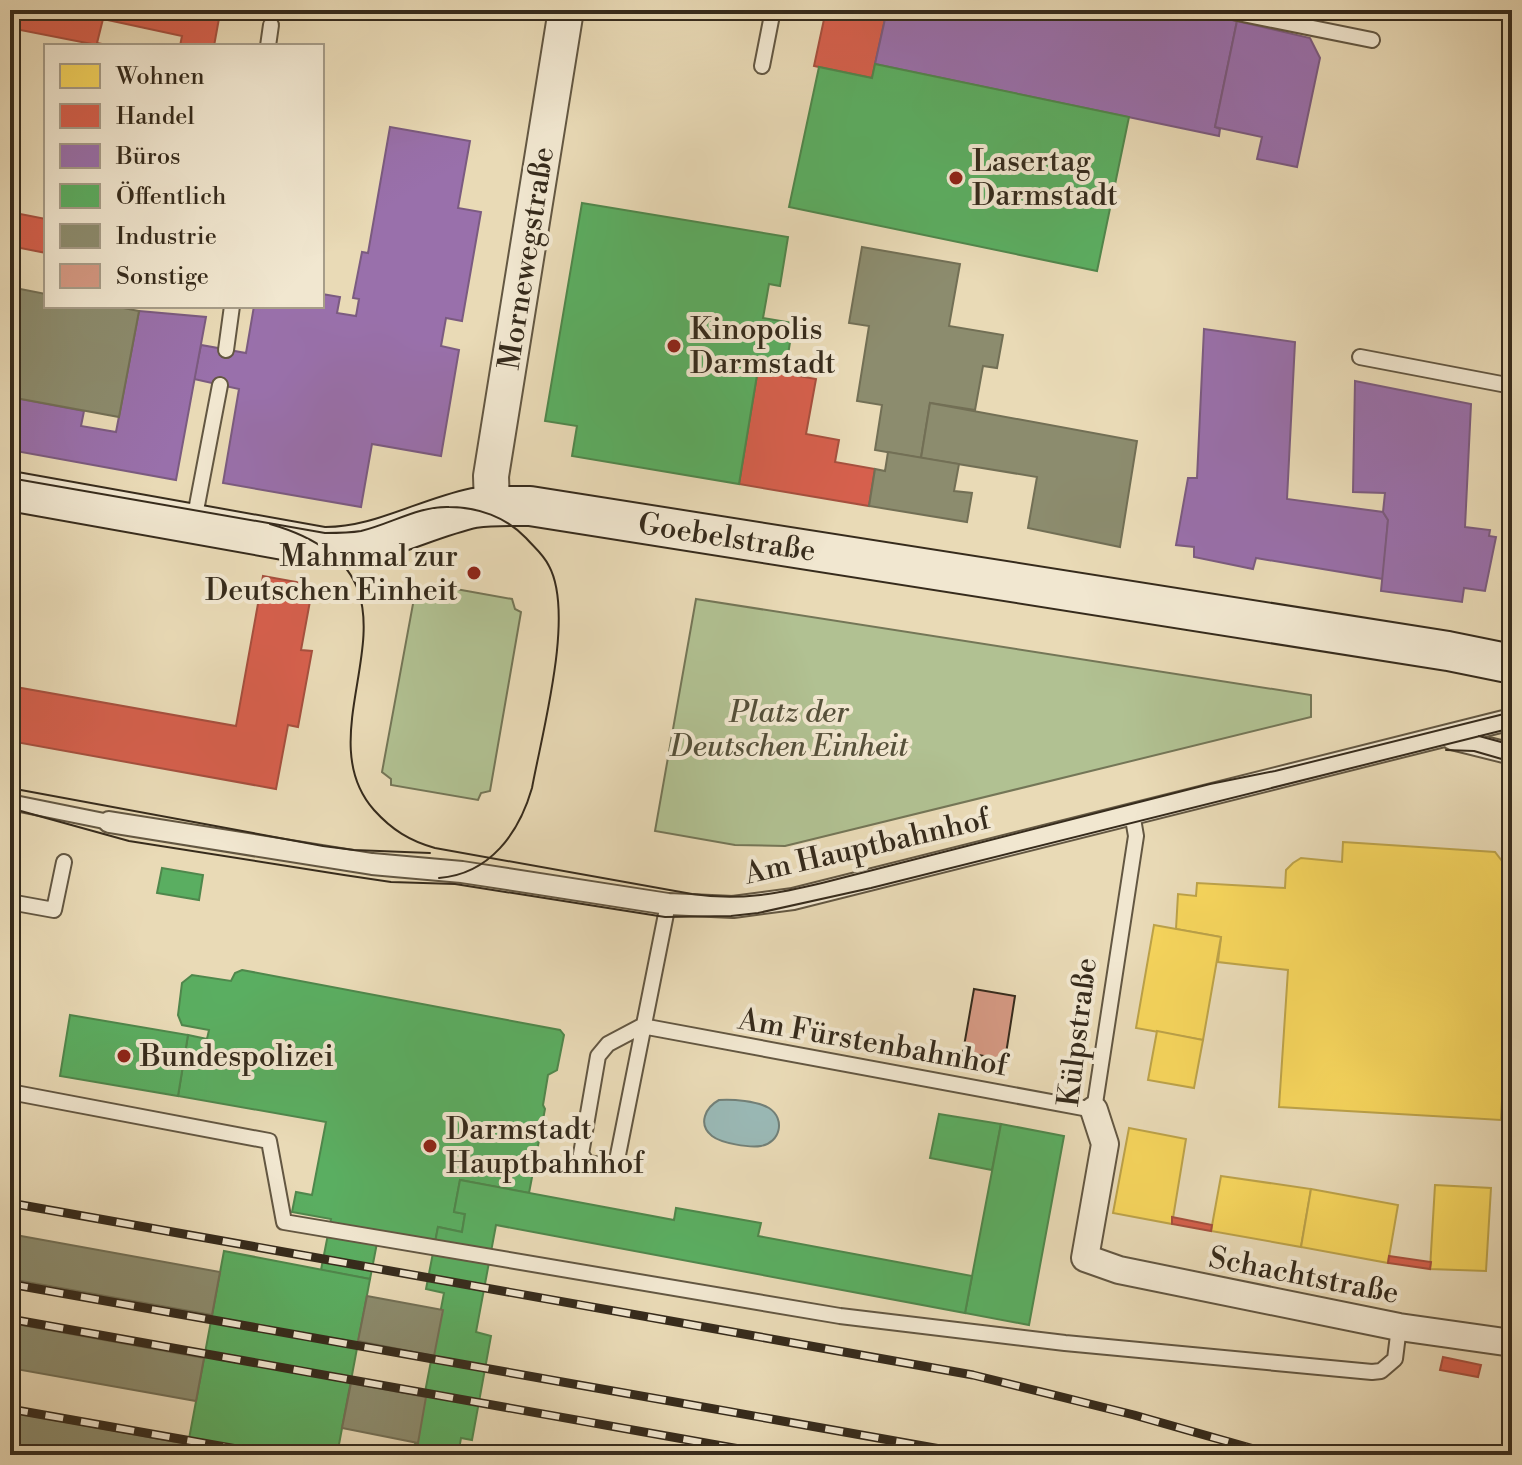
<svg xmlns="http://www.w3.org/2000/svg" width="1522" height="1465" font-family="'Libre Bodoni',serif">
	<rect width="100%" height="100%" fill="#e9dab6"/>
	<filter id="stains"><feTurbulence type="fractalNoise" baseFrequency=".0025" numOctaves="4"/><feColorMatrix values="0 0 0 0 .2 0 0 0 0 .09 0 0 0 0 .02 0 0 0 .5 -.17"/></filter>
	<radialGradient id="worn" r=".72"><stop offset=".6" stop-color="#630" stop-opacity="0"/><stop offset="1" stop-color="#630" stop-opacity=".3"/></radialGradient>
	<g fill="#b1c192" stroke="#747657" stroke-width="2">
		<polygon points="428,584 512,599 515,609 521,612 490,791 481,793 478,800 391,785 391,779 382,772 415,593 424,591"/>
		<polygon points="696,599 1311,695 1311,717 785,846 735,845 655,831"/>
	</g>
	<path fill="#9ab9b6" stroke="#728078" stroke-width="2" d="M719 1100C733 1099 757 1101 769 1108 786 1119 780 1143 761 1146 749 1148 721 1143 712 1136 697 1124 706 1107 719 1100Z"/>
	<g fill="#f6d55c" stroke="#bca249" stroke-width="2">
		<polygon points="1343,842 1495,852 1512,874 1512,1010 1507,1009 1501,1120 1279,1107 1288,970 1218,962 1221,937 1176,929 1178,894 1196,896 1197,883 1285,888 1286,870 1293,863 1301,858 1342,862"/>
		<polygon points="1154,925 1221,937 1203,1040 1136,1028"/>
		<polygon points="1157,1031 1203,1040 1194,1088 1148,1080"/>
		<polygon points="1129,1128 1186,1139 1172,1224 1113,1213"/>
		<polygon points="1221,1176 1311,1189 1301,1247 1211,1231"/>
		<polygon points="1435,1185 1491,1188 1486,1271 1430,1269"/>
		<polygon points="1311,1189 1398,1205 1388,1263 1301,1247"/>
	</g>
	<g fill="#d6604d" stroke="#a6503e" stroke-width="2">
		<polygon points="10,10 204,10 220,13 214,46 180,46 182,36 103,19 97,43 112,46 102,46 10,28"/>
		<polygon points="826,10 887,10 872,78 814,66"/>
		<polygon points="10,212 46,219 46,253 10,246"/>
		<polygon points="758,369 816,379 806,434 839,440 835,462 875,469 869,506 739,484"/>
		<polygon points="263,576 313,585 301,650 312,651 298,727 288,725 276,789 10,741 10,686 236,726"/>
		<polygon points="1172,1217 1212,1225 1211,1231 1172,1224"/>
		<polygon points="1389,1256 1431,1262 1430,1269 1388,1263"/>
		<polygon points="1443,1357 1481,1365 1478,1377 1440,1370"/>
	</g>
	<g fill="#9970ab" stroke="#7b5b80" stroke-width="2">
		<polygon points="887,10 1184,10 1237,21 1215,127 1220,129 1219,136 875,64"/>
		<polygon points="1237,21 1310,38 1320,58 1297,167 1257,159 1262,137 1215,127"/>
		<polygon points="390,127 470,141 458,208 481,212 462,321 446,318 441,346 459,350 441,456 372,444 361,507 223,483 239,389 194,379 201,345 246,353 254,306 322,306 322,294 340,297 337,313 356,316 359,299 353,298 362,252 368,253"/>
		<polygon points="139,311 206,317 176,480 10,450 10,397 84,411 81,426 116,432"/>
		<polygon points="1204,329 1295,342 1287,499 1383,512 1388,520 1383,579 1256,558 1253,569 1194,557 1194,547 1176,545 1188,478 1197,478"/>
		<polygon points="1355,381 1471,404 1465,527 1490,530 1489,536 1496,537 1485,591 1464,588 1462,602 1381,591 1388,520 1383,512 1385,493 1353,492"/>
	</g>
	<g fill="#5aae61" stroke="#4f874c" stroke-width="2">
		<polygon points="875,64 1129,117 1097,271 789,207 819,67 872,78"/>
		<polygon points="582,203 788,237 780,286 769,284 763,318 793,323 785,374 758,369 739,484 572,456 577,426 545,421"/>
		<polygon points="162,868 203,875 199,900 157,893"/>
		<polygon points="242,970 560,1030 564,1035 557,1070 548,1075 543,1105 545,1109 529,1193 460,1180 454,1212 465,1214 462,1232 438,1227 433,1253 377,1243 370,1279 321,1270 331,1219 292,1212 296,1192 312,1195 326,1122 178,1096 188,1035 207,1039 209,1030 182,1025 178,1015 182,983 192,975 231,981 235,973"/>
		<polygon points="70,1015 188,1035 178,1096 60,1076"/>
		<polygon points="939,1114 1001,1124 992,1170 930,1158"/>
		<polygon points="1001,1124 1064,1136 1029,1325 965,1313"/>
		<polygon points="460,1180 674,1220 676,1208 761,1223 758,1236 972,1276 965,1313 496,1225 476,1332 491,1336 472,1440 461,1438 458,1455 413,1455 444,1293 426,1289 438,1227 462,1232 465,1214 454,1212"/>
		<polygon points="224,1251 370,1279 337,1455 186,1455"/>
	</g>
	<g fill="#8c8c6e" stroke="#726f55" stroke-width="2">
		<polygon points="862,247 960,264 949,326 1003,335 997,368 983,366 975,410 930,403 921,458 875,450 882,405 857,401 869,326 849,323"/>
		<polygon points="10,287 46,294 46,306 113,306 139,311 119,417 10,397"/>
		<polygon points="930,403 1137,441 1120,547 1028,528 1037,477 921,458"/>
		<polygon points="888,452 959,464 954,491 972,493 967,522 869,506 875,469 885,471"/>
		<polygon points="10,1234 220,1272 212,1315 10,1279"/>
		<polygon points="367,1296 443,1310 434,1356 358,1341"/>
		<polygon points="10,1323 204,1358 196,1401 10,1368"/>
		<polygon points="351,1383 426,1397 418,1443 342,1428"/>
		<polygon points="10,1412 188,1444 186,1455 43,1455 10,1449"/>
	</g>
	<polygon fill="#d59983" stroke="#362b1c" stroke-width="2" points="974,989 1015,996 1005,1060 963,1052"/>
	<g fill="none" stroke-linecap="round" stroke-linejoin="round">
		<g stroke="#635742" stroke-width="18">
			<g id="service">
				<polyline points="1223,10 1372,40"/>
				<polyline points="268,46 271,25"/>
				<polyline points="762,66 773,10"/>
				<polyline points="226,350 232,306"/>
				<polyline points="1360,357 1512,386"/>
				<polyline points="194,521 220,385"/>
				<polyline points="10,802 109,822"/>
				<polyline points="10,902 54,910 64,862"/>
				<polyline points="668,904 617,1160 608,1166 587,1163 581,1154 598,1056 608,1044 642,1026 1094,1110 1136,836 1132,813"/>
				<polyline points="10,1092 269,1141 284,1222 840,1316 1065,1343 1372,1372 1381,1371 1395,1359 1399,1327"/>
			</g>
		</g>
		<g stroke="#635742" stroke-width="24">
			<g id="pedestrian">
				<polyline points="1452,739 1512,754"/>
				<polyline points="109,822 372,864 462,872 668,904 733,907 793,899 1512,719"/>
			</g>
		</g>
		<g stroke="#635742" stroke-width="30">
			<polyline id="minor" points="1094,1110 1105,1144 1085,1258 1119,1270 1399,1327 1512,1343"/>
		</g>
		<g stroke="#635742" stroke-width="38">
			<polyline id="tertiary" points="492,506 491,476 566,10"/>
		</g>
		<g stroke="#362b1c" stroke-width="42">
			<path id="secondary" d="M10 491 323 547C377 548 423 519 474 508 493 505 512 506 530 506L1448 651 1512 664"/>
		</g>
		<use href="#service" stroke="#f1e7d0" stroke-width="14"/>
		<use href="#pedestrian" stroke="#f1e7d0" stroke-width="20"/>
		<use href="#minor" stroke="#f1e7d0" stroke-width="26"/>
		<use href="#tertiary" stroke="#f1e7d0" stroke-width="34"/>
		<use href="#secondary" stroke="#f1e7d0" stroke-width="38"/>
		<g stroke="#362b1c" stroke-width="2">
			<path d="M10 478 325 533C337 533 349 533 361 531 391 524 418 506 449 507 478 507 506 517 526 538 534 547 544 555 549 566 575 614 542 733 532 788 519 833 490 874 439 878"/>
			<path d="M270 524C454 577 296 722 374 810 392 830 410 841 435 848L692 894C740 901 776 894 822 883L1210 784 1275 771 1512 712"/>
			<polyline points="1479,736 1512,745"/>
			<polyline points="1446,750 1474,751 1512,762"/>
			<polyline points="10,788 323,846 354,850 430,853"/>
			<polyline points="10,808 129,841 344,875 391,882 455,884 665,917 731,916 758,913 871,888 1512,728"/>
		</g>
		<g stroke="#362b1c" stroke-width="9">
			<g id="rail">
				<polyline points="10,1203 973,1375 1134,1415 1275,1455"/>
				<polyline points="10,1284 974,1455"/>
				<polyline points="10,1319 773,1455"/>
				<polyline points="10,1409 271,1455"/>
				<polyline points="10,1454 15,1455"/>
			</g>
		</g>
		<use href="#rail" stroke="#f1e7d0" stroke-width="6" stroke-dasharray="18" stroke-linecap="butt"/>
	</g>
	<g fill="#8f2418" stroke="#f1e7d0" stroke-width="3">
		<circle cx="956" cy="178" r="8"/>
		<circle cx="674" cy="346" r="8"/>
		<circle cx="474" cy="573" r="8"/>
		<circle cx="124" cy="1056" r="8"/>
		<circle cx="430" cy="1146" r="8"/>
	</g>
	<g text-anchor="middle" stroke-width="8" stroke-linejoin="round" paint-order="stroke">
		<g font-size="30" fill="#362b1c" stroke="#f1e7d0" text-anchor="start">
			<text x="972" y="171">Lasertag<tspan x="972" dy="34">Darmstadt</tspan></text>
			<text x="690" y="339">Kinopolis<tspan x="690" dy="34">Darmstadt</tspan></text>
			<text x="458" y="566" text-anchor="end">Mahnmal zur<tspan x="458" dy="34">Deutschen Einheit</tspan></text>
			<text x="140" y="1066">Bundespolizei</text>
			<text x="446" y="1139">Darmstadt<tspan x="446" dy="34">Hauptbahnhof</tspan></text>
		</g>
		<g font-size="30" fill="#362b1c" stroke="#f1e7d0">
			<text transform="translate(526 258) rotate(-81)" y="10">Mornewegstraße</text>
			<text transform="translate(727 537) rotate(9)" y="10">Goebelstraße</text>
			<text transform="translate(867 846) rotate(-13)" y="10">Am Hauptbahnhof</text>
			<text transform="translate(1077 1032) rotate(-83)" y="10">Külpstraße</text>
			<text transform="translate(873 1042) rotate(10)" y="10">Am Fürstenbahnhof</text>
			<text transform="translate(1304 1275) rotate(11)" y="10">Schachtstraße</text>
		</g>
		<g font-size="30" font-style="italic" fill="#55503a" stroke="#f1e7d0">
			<text x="789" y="722">Platz der<tspan x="789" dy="34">Deutschen Einheit</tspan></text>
		</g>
	</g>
	<rect width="1522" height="1465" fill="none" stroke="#e9dab6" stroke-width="40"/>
	<rect x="12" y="12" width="1498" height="1441" fill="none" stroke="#362b1c" stroke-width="4"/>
	<rect x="20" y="20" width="1482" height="1425" fill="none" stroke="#362b1c" stroke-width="2"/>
	<rect x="44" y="44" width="280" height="264" fill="#f1e7d0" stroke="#a69c88" stroke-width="2"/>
	<rect x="60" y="64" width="40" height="24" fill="#f6d55c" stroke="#a69c88" stroke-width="2"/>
	<text x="116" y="84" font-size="24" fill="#362b1c">Wohnen</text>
	<rect x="60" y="104" width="40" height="24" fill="#d6604d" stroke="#a69c88" stroke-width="2"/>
	<text x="116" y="124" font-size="24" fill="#362b1c">Handel</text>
	<rect x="60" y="144" width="40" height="24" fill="#9970ab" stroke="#a69c88" stroke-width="2"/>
	<text x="116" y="164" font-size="24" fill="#362b1c">Büros</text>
	<rect x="60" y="184" width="40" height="24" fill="#5aae61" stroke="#a69c88" stroke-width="2"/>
	<text x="116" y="204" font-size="24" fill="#362b1c">Öffentlich</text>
	<rect x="60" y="224" width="40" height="24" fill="#8c8c6e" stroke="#a69c88" stroke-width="2"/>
	<text x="116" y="244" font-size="24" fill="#362b1c">Industrie</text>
	<rect x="60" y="264" width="40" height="24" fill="#d59983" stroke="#a69c88" stroke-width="2"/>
	<text x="116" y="284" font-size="24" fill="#362b1c">Sonstige</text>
	<rect width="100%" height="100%" filter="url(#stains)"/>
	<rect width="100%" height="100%" fill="url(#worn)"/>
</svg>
